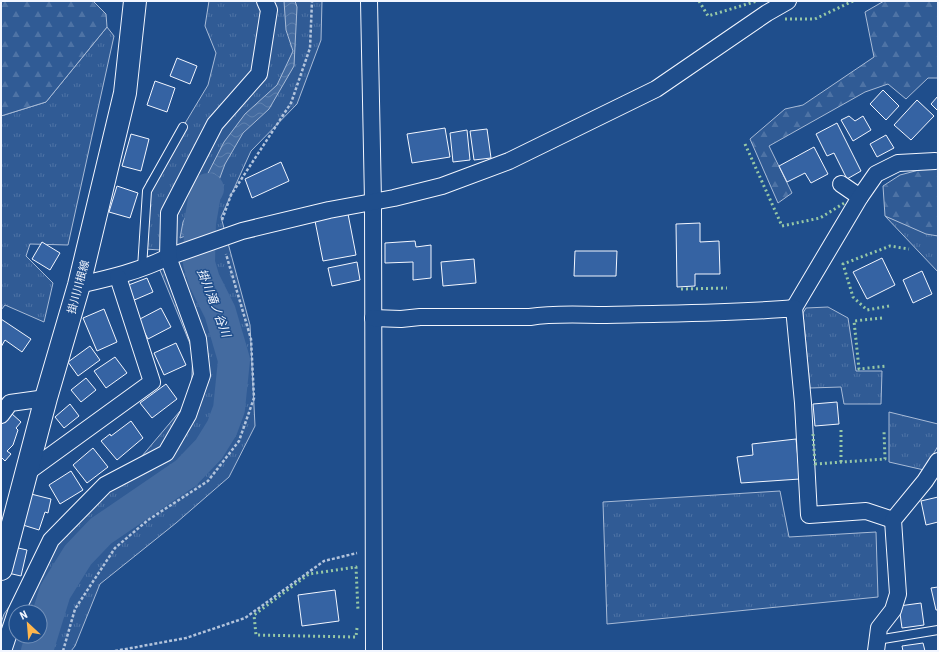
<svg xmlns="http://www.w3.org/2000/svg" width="939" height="652" font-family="'Roboto Condensed','Noto Sans JP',sans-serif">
	<defs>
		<pattern id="grass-tufts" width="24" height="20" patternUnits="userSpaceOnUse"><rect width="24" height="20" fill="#305b95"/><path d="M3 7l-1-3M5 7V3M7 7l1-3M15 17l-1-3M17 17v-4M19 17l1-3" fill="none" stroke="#4e73a5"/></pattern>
		<pattern id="forest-firs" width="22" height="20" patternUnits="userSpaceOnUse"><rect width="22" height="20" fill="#305b95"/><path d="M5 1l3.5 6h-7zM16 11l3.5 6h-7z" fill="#4e73a5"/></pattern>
		<pattern id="water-waves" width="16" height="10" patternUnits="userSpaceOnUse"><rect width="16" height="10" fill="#446ba0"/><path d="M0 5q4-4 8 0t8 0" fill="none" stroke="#5f81ae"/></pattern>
	</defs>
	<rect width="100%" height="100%" fill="#1f4e8c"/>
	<g fill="url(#grass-tufts)" stroke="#a8bbd7" fill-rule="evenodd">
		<path d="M209 1H322L321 40 297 104 251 151 221 217 250 325 255 426 229 477 176 523 100 584 75 646 71 651H1V623L4 614 21 591 64 518 142 456 191 398 193 351 157 263 161 250 144 249 147 181 178 135 208 85 216 53 205 26ZM16 612H40V636H16Z"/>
		<polygon points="107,27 114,36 68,245 30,244 26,256 53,283 44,322 5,305 1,310 1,116 46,102"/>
		<polygon points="885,216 938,236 938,272"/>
		<polygon points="828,307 848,318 856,371 882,371 881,404 844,404 841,387 810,388 803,313 806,308"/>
		<polygon points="889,412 938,424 938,446 924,470 889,462"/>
		<polygon points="780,491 789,537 876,532 878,597 607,624 603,502"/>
	</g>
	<g fill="url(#forest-firs)" stroke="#a8bbd7">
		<polygon points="1,1 93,1 106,14 107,27 46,102 1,116"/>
		<polygon points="884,1 938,1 938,78 928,78 906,99 888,84 865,92 769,146 792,193 778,203 750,139 785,109 803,105 874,57 865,12"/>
		<polygon points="938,165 938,236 926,234 885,216 883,186 900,175"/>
	</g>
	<polygon fill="url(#water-waves)" stroke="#a8bbd7" points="284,1 295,1 297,7 294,66 269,109 243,133 225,164 206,215 206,228 180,238 183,222 224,142 245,114 277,85 293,51 286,30"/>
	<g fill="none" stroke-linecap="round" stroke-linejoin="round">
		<polyline stroke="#446ba0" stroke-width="32" points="37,651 55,592 78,555 101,531 186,473 209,449 222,428 229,409 234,360 220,312 204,280 199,263 200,223 205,194 208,189"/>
	</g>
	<g fill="#3563a3" stroke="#f2f6ff">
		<polygon points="177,58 197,66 190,84 170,76"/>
		<polygon points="155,81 175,88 167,112 147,105"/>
		<polygon points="883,90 899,106 886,120 870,104"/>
		<polygon points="938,96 938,111 931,104"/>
		<polygon points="917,100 934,116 911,140 894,125"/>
		<polygon points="849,116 855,121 863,116 871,130 853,141 841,120"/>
		<polygon points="837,123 861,171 847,179 834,153 827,156 816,134"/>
		<polygon points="445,128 450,157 412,163 407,134"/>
		<polygon points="487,129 491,158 474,160 470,131"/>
		<polygon points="467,130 470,160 453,162 450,133"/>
		<polygon points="131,134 149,139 141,171 122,166"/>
		<polygon points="886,135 894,148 877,157 870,144"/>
		<polygon points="814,147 828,174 811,183 805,173 787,182 779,166"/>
		<polygon points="281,162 289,181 252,198 245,179"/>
		<polygon points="117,186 138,193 130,218 109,212"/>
		<polygon points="348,214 356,255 323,261 315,221"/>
		<polygon points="700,223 700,242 719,241 720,274 695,274 695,286 677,287 676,224"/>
		<polygon points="415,241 416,247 431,245 431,278 413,280 413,262 385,263 385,243"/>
		<polygon points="42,242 60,253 50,270 32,259"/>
		<polygon points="575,251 617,251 616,276 574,276"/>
		<polygon points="882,258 895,285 867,299 853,272"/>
		<polygon points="474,259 476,283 443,286 441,262"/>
		<polygon points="357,262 360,280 332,286 328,268"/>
		<polygon points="922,271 932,294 913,303 903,280"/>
		<polygon points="147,278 153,292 132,301 126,286"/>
		<polygon points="161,308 171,327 148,339 138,320"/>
		<polygon points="104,309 117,342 97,351 83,318"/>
		<polygon points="1,319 31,339 22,352 5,340 1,347"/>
		<polygon points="176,343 186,365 164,375 154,353"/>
		<polygon points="90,346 100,360 78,376 68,362"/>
		<polygon points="115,357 127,373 106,388 94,371"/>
		<polygon points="86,378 96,390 81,402 71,390"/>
		<polygon points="166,384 177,399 152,418 140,403"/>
		<polygon points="837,402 839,424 815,426 813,404"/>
		<polygon points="70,404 79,416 64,428 55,417"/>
		<polygon points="11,413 21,422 16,428 18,430 13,445 7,451 11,454 5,461 1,457 1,425"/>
		<polygon points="131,421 143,438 117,460 101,441 110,434 111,436"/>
		<polygon points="796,439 800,479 741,483 737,457 753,455 752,444"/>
		<polygon points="93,448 108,467 87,483 73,465"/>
		<polygon points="71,471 83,490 60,504 49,485"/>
		<polygon points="31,494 51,499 48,513 45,512 39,530 23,525"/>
		<polygon points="938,497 938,522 926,525 921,501"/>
		<polygon points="14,547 27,550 21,576 8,573"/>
		<polygon points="938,587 938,610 936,610 931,588"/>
		<polygon points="335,590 339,621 302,626 298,595"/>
		<polygon points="921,603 924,625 902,628 899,606"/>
		<polygon points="923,643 925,651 903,651 902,646"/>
	</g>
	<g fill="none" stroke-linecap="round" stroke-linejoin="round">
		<g stroke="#f2f6ff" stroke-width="10">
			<g id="lane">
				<polyline points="142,268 147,191 183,127"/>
				<polyline points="877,640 938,630"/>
			</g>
		</g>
		<g stroke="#f2f6ff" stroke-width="18">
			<g id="street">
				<polyline points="369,1 373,201 374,651"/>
				<polyline points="841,184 860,197"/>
				<path d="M79 285C110 278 140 271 168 257L242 231 329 210 394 198 442 186 509 161 656 89 767 13 788 1"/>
				<polyline points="794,308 860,197 876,174 898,163 935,161"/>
				<path d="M373 318 401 319 420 317H530C555 313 580 315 606 315 668 313 731 314 794 308L803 403 809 515 866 511 893 520"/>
				<polyline points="1,415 10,403 46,398"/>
				<polyline points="25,474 152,382 118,277"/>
				<polyline points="3,651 16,612 51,540 105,485 166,453 188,415 202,375 198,339 168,257 169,213 215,124 259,74 269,10 265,1"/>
				<polyline points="876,651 879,628 893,610 898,594 893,520 925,481 938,461"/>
			</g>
		</g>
		<g stroke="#f2f6ff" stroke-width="24">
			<polyline id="primary" points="1,569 46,398 79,285 125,93 135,1"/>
		</g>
		<g stroke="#b3c4dc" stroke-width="2.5" stroke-dasharray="3 2" stroke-linecap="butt">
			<polyline points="222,220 231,195 291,103 310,48 312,1"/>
			<polyline points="63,651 75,609 115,548 148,520 208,481 239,441 254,398 251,339 226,254"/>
			<polyline points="115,651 186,638 245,618 324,561 357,553"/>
		</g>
		<use href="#lane" stroke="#1f4e8c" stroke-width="8"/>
		<use href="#street" stroke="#1f4e8c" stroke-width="16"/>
		<use href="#primary" stroke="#1f4e8c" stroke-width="22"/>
		<g stroke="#97c8a6" stroke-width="3" stroke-dasharray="2 3" stroke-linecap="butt">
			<polyline points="699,1 708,16 757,1"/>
			<polyline points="785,19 815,19 853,1"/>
			<polyline points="745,144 782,226 820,218 846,202"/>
			<polyline points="681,289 727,288"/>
			<polyline points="889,306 867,310 853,297 843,264 890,246 909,249"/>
			<polyline points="882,318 854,321 859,369 887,366"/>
			<polyline points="841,430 841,462"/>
			<polyline points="813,434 815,464 885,459 884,431"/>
			<polyline points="357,628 356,637 256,635 254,615 309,574 356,567 358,611"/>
		</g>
	</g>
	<g text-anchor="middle" stroke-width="3" stroke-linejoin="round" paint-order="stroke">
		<g font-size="11" fill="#f2f6ff" stroke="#1f4e8c">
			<text transform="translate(78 287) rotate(-75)" y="4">掛川川根線</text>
		</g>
		<g font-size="12" font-style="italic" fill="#f2f6ff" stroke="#1f4e8c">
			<text transform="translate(214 303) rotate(69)" y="4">掛川滝ノ谷川</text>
		</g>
	</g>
	<rect width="939" height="652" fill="none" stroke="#f2f6ff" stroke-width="4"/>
	<g transform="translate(28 624) rotate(334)"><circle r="19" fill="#1f4e8c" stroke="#7391ba"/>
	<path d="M0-3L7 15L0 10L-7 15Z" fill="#ffb74d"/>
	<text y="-6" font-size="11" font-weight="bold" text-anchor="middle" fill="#f2f6ff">N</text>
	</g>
</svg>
